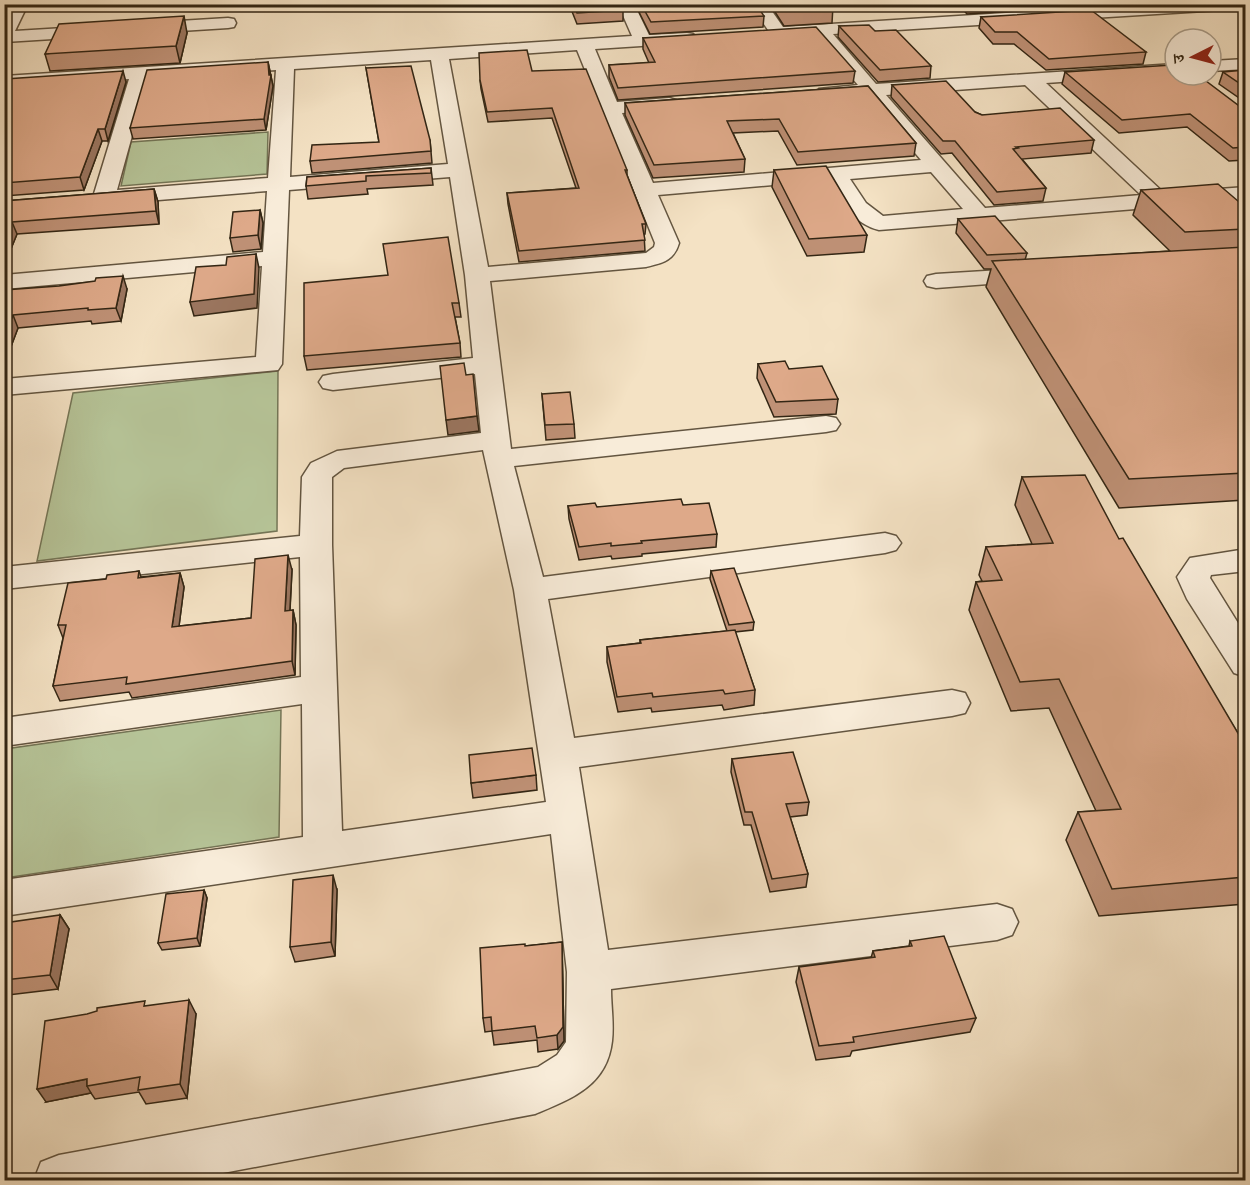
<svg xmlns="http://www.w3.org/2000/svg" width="1250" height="1185" font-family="'IM FELL Double Pica','Noto Serif Devanagari',serif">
	<rect width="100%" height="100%" fill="#f4e2c4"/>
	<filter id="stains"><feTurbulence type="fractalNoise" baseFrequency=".00333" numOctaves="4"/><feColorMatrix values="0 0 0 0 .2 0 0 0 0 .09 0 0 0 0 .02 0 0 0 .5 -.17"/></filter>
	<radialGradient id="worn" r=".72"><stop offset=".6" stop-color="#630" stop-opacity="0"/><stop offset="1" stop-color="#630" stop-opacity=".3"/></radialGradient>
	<g fill="#b6c498" stroke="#747556" stroke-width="1.5">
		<polygon points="268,132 267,174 121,186 131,142"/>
		<polygon points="278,371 277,531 37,561 73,393"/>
		<polygon points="281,710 279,837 5,878 5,749"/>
	</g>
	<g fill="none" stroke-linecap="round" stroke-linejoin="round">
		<g stroke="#635540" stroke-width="3">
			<g id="minor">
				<polygon points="12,4 28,4 15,31 228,18 234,19 236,23 234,27 228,28 5,42 4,19"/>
				<path d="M618 4H634L649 35 687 33 693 34 696 38 693 42 687 43 595 49 617 102 669 98 676 100 679 104 676 108 669 110 622 113 653 183 921 160 867 96 826 99 819 97 817 93 819 89 858 85 816 36 768 37 765 33 768 30 750 4H767L783 27 1150 4H1245L1237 9 833 34 876 84 1175 64V74L1046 83 1164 193 1246 187V200L879 230C854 224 841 202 830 180L658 195 679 243C674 261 662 263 646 267L490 281 511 449 826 416 836 418 840 424 836 430 826 432 514 466 543 577 885 533 896 536 901 543 896 550 885 553 548 599 574 738 952 690 965 693 970 703 965 713 952 716 579 767 608 950 997 904 1012 909 1018 922 1012 935 997 940 611 989C611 1006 614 1024 612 1041 607 1086 571 1099 535 1114L186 1180H34L41 1162 59 1155 538 1067 557 1055 566 1042 567 972 551 834 4 916V880L303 837 302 704 4 746V718L301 677 300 557 4 589V567L300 536 302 477 311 463 337 451 481 433 475 374 333 390 323 388 319 382 323 376 333 374 473 358 465 275 450 177 289 190 282 364 278 370 4 395V379L256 357 262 266 4 289V275L263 252 267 191 110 204 96 202 93 197 129 79 4 88V76L632 36ZM577 50 655 243 654 247 646 253 488 267 449 59ZM431 60 448 164 290 177 294 69ZM276 70 268 178 117 190 148 78ZM1025 85 1141 195 985 208 886 95ZM931 172 963 209 883 216 866 203 850 179ZM483 450 514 590 546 802 342 831 332 545V477L344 468Z"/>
				<polygon points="1246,59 1246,69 1211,71 1211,61"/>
				<polygon points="1034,268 1042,270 1046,275 1042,280 936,288 927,286 924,281 927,276 936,274"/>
				<polygon points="1246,549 1246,571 1211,575 1210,578 1246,636 1246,677 1234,673 1187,599 1177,577 1190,558"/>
			</g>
		</g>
		<use href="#minor" fill="#f8ecd9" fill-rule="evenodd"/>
	</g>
	<g fill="#bf9176" stroke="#332614" stroke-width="1.5">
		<polygon points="569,4 621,4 623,10 623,21 577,24"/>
		<polygon points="635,4 672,4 673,8 764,16 763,27 650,34"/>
		<polygon points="773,4 832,4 833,6 832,23 784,26 775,12 775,8"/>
		<polygon points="958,4 1046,4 1045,9 967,14"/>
		<polygon points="981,17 1146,52 1143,64 1046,70 1014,44 993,44 979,28"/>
		<polygon points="839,26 875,31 931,66 930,78 878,82 838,37"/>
		<polygon points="187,33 180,63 50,71 45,54"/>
		<polygon points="643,38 855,71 853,83 618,100 609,77 609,65 649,63 643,49"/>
		<polygon points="268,62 273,86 266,130 133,139 130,128"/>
		<polygon points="366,68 430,140 432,163 312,173 310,161 379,142"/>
		<polygon points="1245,70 1245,102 1219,84 1223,72"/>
		<polygon points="532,71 627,170 627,175 646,224 645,234 644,234 645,251 519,262 508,204 507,193 576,188 552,118 488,122 481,89 480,80"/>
		<polygon points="1065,72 1175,75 1245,109 1245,160 1229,161 1187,127 1119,133 1062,84"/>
		<polygon points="4,79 126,82 108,141 102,141 84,190 4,196"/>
		<polygon points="892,85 975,112 982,115 1094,140 1091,153 1022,159 1046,188 1043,201 994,205 952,153 941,154 891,97"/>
		<polygon points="868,86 916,143 914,156 797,165 778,131 733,133 745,159 744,172 653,178 625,115 625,103"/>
		<polygon points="431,168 433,185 367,189 368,194 308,199 306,186 307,177"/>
		<polygon points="774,170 867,235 864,252 807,256 772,187"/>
		<polygon points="154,189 158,202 159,224 17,234 4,266 4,201"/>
		<polygon points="1141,190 1245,207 1245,500 1119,508 986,287 991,269 984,269 956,233 958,219 1027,253 1025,260 1170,251 1133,215"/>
		<polygon points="260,210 263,223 261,249 233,252 230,238"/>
		<polygon points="388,275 459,303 461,317 455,317 460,343 461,357 307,370 304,356"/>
		<polygon points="127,289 121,321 92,324 91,321 18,328 4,365 4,290"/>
		<polygon points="758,364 789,369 838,399 836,414 774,417 757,378"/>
		<polygon points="542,394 574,424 575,438 546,440"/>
		<polygon points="1022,477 1119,539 1245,745 1245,904 1099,916 1066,840 1078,812 1096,811 1049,708 1011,711 969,610 976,582 982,581 979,575 986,547 1032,544 1015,505"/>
		<polygon points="683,505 717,534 716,547 642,554 642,556 612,559 611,556 579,560 569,519 568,506 597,507"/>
		<polygon points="292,570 290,611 293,610 296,625 295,675 132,698 129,692 60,701 53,686 63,638 58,625 106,579 139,571 141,577 180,573 184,587 179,626 251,618"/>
		<polygon points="711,571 754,622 753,630 735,632 755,690 754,705 724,710 722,705 652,712 651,708 618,712 607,662 607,647 640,643 640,640 727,631 710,579"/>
		<polygon points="732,759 809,802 807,815 790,817 808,874 806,887 770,892 751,825 744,825 731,772"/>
		<polygon points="536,775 537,790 473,798 471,783"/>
		<polygon points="204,890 207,898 200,946 162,950 158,943"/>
		<polygon points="337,890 335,956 295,962 290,947"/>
		<polygon points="60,915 69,929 58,989 8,995 4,990 4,952"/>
		<polygon points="910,941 976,1018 970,1032 852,1051 850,1056 816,1060 796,982 799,967 871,958 873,951 909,946"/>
		<polygon points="562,942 564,1041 558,1049 538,1052 537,1040 494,1045 492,1031 485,1032 483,1018 525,946"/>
		<polygon points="147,1006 196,1014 187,1098 146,1104 139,1092 95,1099 91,1093 46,1102"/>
	</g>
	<g fill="#9b7660" stroke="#332614" stroke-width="1.5">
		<polygon points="184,16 187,33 180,63 176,46"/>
		<polygon points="268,62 273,86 266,130 264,119 269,75"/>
		<polygon points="123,71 126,82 108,141 105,129"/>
		<polygon points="98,129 102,141 84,190 80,177"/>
		<polygon points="154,189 158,202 159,224 156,211"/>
		<polygon points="260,210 263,223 261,249 258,235"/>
		<polygon points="12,222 17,234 4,266 4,241"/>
		<polygon points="256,254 259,268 257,308 194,316 190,302"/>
		<polygon points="123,276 127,289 121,321 116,308"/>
		<polygon points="13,315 18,328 4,365 4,337"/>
		<polygon points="477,416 479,431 448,435 446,420"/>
		<polygon points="288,555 292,570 289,626 285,611"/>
		<polygon points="180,573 184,587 177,642 172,627"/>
		<polygon points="293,610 296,625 295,675 292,661"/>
		<polygon points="333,875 337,890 335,956 331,942"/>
		<polygon points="204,890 207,898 200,946 197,938"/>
		<polygon points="60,915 69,929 58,989 50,975"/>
		<polygon points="562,942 564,1041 558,1049 557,1035"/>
		<polygon points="189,1000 196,1014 187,1098 180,1084"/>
		<polygon points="87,1079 87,1086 91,1093 46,1102 37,1089"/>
	</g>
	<g fill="#dea989" stroke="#332614" stroke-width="1.5">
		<polygon points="573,4 621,4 623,10 577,13"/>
		<polygon points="641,4 672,4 673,8 727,4 756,4 764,16 651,22"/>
		<polygon points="782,4 832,4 833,6 786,9"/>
		<polygon points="1091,10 1146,52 1049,59 1017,32 995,32 981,17"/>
		<polygon points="184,16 176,46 45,54 59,24"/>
		<polygon points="869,25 875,31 896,30 931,66 880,70 839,26"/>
		<polygon points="816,27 855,71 618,88 609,65 655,62 643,38"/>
		<polygon points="527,50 532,71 586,69 627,170 625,170 646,224 642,224 645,240 519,251 507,193 579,188 552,108 487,112 480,80 479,53"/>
		<polygon points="268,62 269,75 271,75 264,119 130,128 147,70"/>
		<polygon points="1172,65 1175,67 1175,75 1198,75 1242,108 1245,109 1245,147 1233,148 1190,114 1122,120 1065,72"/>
		<polygon points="411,66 430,140 431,151 310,161 312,145 379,142 366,68"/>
		<polygon points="1245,70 1245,87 1223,72"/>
		<polygon points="123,71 105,129 98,129 80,177 4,183 5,79"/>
		<polygon points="946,81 975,112 982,115 1060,108 1094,140 1016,147 1018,148 1013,149 1046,188 997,192 955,141 943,141 892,85"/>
		<polygon points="868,86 916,143 798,152 779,119 727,121 745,159 654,165 625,103"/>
		<polygon points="826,166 867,235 809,239 774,170"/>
		<polygon points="431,168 431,173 366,176 366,181 306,186 307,177"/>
		<polygon points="1218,184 1245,207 1245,229 1185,232 1141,190"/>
		<polygon points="154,189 156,211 12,222 4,241 4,201"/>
		<polygon points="260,210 258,235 230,238 233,212"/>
		<polygon points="995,216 1027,253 987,255 958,219"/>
		<polygon points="448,237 459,303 452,303 460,343 304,356 304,283 388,275 383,244"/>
		<polygon points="1245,247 1245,473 1129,479 992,261"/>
		<polygon points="256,254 254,294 190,302 196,267 226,265 227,257"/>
		<polygon points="123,276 116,308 88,310 88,308 13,315 4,337 4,290 59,286 95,281 96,278"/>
		<polygon points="785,361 789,369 822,366 838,399 776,402 758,364"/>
		<polygon points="464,363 466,375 473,374 477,416 446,420 440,366"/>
		<polygon points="570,392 574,424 545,425 542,394"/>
		<polygon points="1085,475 1119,539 1123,538 1245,745 1245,877 1112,889 1078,812 1121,809 1059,679 1020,682 976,582 1002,580 986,547 1053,543 1022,477"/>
		<polygon points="681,499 683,505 709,503 717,534 641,541 642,543 611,546 611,543 579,547 568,506 595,503 597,507"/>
		<polygon points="288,555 285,611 293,610 292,661 126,684 127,677 53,686 66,625 58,625 68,583 106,579 107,575 139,571 138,578 180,573 172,627 251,618 255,559"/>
		<polygon points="734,568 754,622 729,625 711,571"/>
		<polygon points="735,630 755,690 725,694 723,690 653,697 652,693 617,697 607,647 641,643 640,640"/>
		<polygon points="532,748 536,775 471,783 469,755"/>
		<polygon points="793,752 809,802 786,804 808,874 772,879 752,812 745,812 732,759"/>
		<polygon points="333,875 331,942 290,947 293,880"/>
		<polygon points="204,890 197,938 158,943 166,894"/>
		<polygon points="60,915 50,975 4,980 4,952 11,922"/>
		<polygon points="944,936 976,1018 853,1037 854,1042 819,1046 799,967 875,957 873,951 912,946 910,941"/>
		<polygon points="562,942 563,1027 557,1035 537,1038 535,1026 492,1031 491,1017 483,1018 480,948 525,944 525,946"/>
		<polygon points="189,1000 180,1084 138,1090 140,1077 87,1086 87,1079 37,1089 45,1021 87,1014 97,1011 97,1008 145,1001 144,1006"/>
	</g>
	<rect width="1250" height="1185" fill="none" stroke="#f4e2c4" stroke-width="24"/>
	<rect x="6" y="6" width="1238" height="1173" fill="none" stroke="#332614" stroke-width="3"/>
	<rect x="12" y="12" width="1226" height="1161" fill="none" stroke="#332614" stroke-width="1.5"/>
	<g transform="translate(1193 57) rotate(264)"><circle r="28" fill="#f8ecd9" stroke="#a99d8a" stroke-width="1.5"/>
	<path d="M0-4.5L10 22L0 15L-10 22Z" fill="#8f2418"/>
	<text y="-9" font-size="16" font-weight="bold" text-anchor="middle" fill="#332614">उ</text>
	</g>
	<rect width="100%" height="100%" filter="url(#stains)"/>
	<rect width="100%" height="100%" fill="url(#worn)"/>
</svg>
